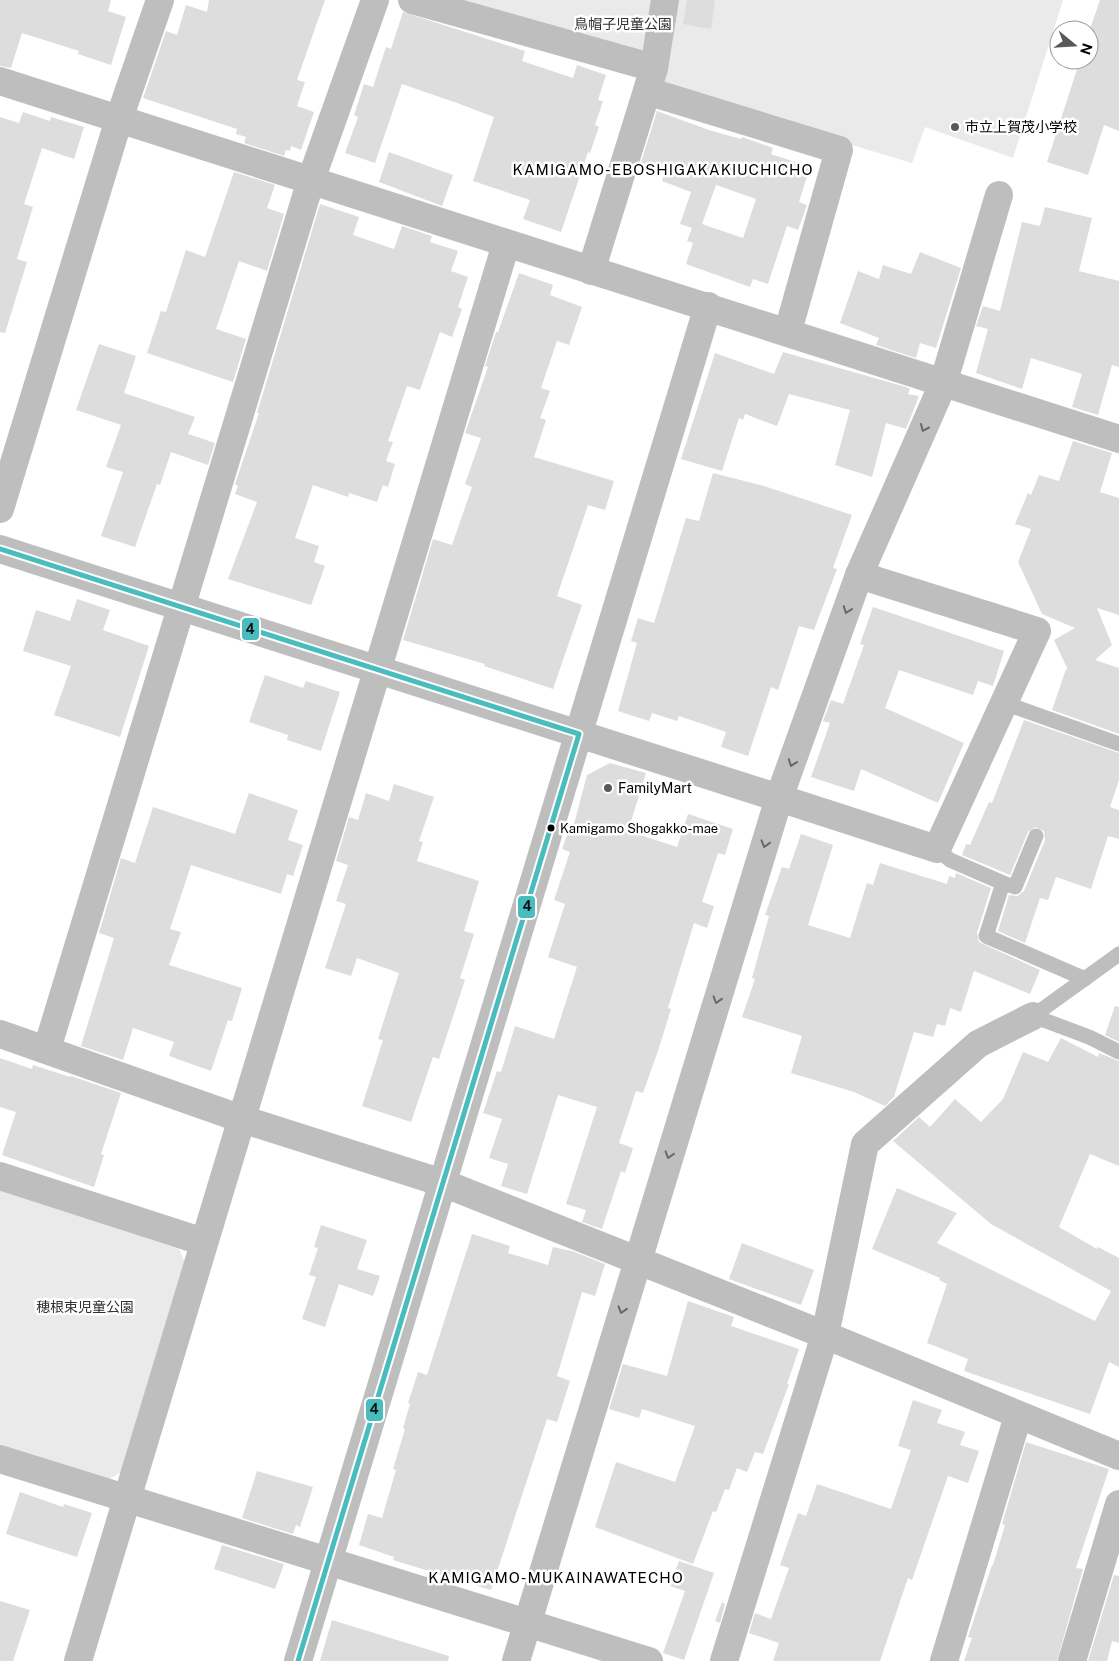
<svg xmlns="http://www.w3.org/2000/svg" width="1119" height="1661" font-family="'Public Sans','Noto Sans JP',sans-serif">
	<rect width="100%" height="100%" fill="#fff"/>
	<g fill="#eaeaea">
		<polygon points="446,0 652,0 644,54"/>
		<polygon points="673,0 1063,0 1013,158 925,127 912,163 669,90 660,77"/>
		<polygon points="0,1189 179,1249 187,1267 122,1472 104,1482 0,1448"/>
	</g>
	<g fill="#ddd" fill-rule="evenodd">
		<polygon points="0,0 111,0 108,11 126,17 111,65 78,54 79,51 22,33 11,68 0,66"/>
		<polygon points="209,0 325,0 297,80 305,82 297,106 314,112 301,150 291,146 290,151 286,150 284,156 244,143 246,137 236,134 237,129 143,98 166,31 177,35 186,5 207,12"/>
		<polygon points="687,0 715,0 711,29 683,24"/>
		<polygon points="1100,0 1119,0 1119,131 1104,125 1088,175 1047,162 1080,60 1089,60 1089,32"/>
		<polygon points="403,12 525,51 522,61 573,78 577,65 606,75 598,100 603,101 595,125 599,127 590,153 588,152 561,232 523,219 530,200 473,181 494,117 457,103 402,84 375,163 345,153 358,117 354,115 364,84 373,87 386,47 391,49"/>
		<path d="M657 111 709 130 741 139 742 137 773 148 771 154 810 167 799 202 807 205 798 230 787 226 768 284 753 279 750 287 686 264 693 243 687 241 692 228 680 224 691 192 662 181 664 174 640 165ZM716 185 756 199 743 238 702 224Z"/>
		<polygon points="23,112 50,121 51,117 84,127 74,159 42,148 24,204 33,207 17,259 27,262 5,333 0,332 0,117 19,123"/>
		<polygon points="389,152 453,175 442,206 379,182"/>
		<polygon points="234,172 275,185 267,208 284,214 267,271 239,261 216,329 246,339 233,382 147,353 161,311 166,312 186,250 205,257"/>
		<polygon points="320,204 359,217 353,235 394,249 402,226 432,236 430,242 458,251 451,271 468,277 458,307 462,309 452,337 440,332 420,390 407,386 388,441 393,442 386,461 395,464 388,487 383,485 377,502 349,493 348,497 313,485 295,538 319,546 314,562 325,566 311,605 228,579 257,502 235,494 238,486 235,484 259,413 257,413"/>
		<polygon points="1045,207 1092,218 1079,271 1119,281 1119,367 1112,365 1098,415 1072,407 1082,374 1031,358 1022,389 976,373 988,329 976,326 983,306 1000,311 1022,222 1040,226"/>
		<polygon points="920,252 961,268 936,348 920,343 916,358 876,345 879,338 840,323 858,271 879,279 883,265 911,274"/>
		<polygon points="519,273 553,285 550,295 582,307 569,345 557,341 541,388 550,391 540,418 546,420 534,457 614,481 605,510 588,505 557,596 582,605 553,689 484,666 485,664 403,640 433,539 452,545 472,487 465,484 481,438 465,433 488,367 485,366 496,332 498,332"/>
		<polygon points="99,344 136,356 124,393 195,417 188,434 215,443 208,465 171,452 160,485 157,484 135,547 101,536 123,472 106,467 121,425 76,410"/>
		<polygon points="783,352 906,387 910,389 908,394 919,396 906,429 886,423 872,477 835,465 850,410 789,394 777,426 745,414 743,420 739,418 722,471 681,459 715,353 774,374"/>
		<polygon points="1073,441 1112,453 1100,492 1119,498 1119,615 1097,608 1112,645 1095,660 1119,668 1119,734 1052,710 1066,669 1068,670 1054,640 1075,628 1042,614 1018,562 1031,529 1015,524 1028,493 1031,495 1039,475 1059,481"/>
		<polygon points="713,473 764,486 852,515 833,568 837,569 814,630 799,626 778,690 771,687 748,756 721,747 726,732 679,716 677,721 652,713 649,721 618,711 637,643 631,641 638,618 654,623 686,518 699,521"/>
		<polygon points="77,599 110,610 103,630 149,646 120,737 54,715 71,666 23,651 36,610 70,621"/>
		<polygon points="873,607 1004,651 993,686 978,681 973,695 899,670 885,708 964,743 938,803 861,769 854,791 811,777 830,723 823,721 831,700 843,704 864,645 860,644"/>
		<polygon points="265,675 303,688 306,681 340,692 321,751 287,740 288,735 249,722"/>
		<polygon points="1024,720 1119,753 1119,780 1110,807 1119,810 1119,839 1108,836 1091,889 1056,877 1048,900 1040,898 1025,943 998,931 1009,895 1017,896 1024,891 1045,840 1044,831 1035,827 1028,832 1010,875 962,855 966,844 970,845 989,802 992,803"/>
		<polygon points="610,763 646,773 628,831 677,847 688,814 733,829 725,855 718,853 702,902 714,906 707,928 694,923 668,1008 671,1009 659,1048 643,1093 636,1091 619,1143 633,1148 625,1173 621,1171 602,1229 582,1222 586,1210 566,1204 597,1107 558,1095 527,1194 501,1186 508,1164 489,1158 502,1119 483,1113 497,1071 501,1072 515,1026 554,1039 577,967 548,957 565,904 554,900 570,852 562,849 571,824 574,824 587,775"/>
		<polygon points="394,784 434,797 419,841 423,842 417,861 479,881 464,931 474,934 460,978 465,980 439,1059 433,1057 411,1122 362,1106 383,1040 378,1039 399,973 357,958 351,976 325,968 346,904 336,901 348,865 336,861 349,817 358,820 366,793 389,801"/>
		<polygon points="249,793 298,810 288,840 303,845 293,876 287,874 281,894 191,865 170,929 181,932 169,965 242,988 232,1021 228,1020 211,1071 169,1056 174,1042 133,1028 123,1060 81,1046 114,938 99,933 119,865 121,858 135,863 153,807 235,834"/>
		<polygon points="801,834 833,845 808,925 850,938 867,883 873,885 880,863 947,884 949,876 955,878 956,873 991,888 977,933 979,942 1040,970 1030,994 974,971 961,1012 950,1008 945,1026 937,1024 933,1037 914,1032 894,1097 885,1106 854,1092 791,1073 802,1036 742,1017 755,979 752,978 769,916 765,915 782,867 789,869"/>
		<polygon points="1115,1006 1119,1007 1119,1042 1105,1035"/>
		<polygon points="1061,1038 1098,1057 1099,1053 1119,1061 1119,1166 1090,1154 1059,1227 1097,1249 1098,1247 1119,1258 1119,1367 1109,1362 1090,1414 964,1371 968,1359 927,1343 947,1284 939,1280 940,1278 872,1249 897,1188 957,1213 937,1243 1095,1321 1111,1291 991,1224 893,1141 919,1117 930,1127 955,1099 981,1122 1003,1099 1023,1052 1048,1062"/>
		<polygon points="0,1058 32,1069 33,1065 70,1077 71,1076 121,1093 101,1154 104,1155 94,1187 2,1155 16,1112 0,1107"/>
		<polygon points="321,1225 367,1240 357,1269 380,1276 373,1296 339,1284 325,1327 302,1319 316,1277 309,1275 318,1248 314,1247"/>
		<polygon points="472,1234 510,1246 508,1253 548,1265 553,1247 572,1251 605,1264 595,1296 582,1292 557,1376 570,1381 557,1422 547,1419 491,1590 393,1560 394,1557 359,1545 368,1514 382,1518 396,1470 393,1469 405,1429 403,1428 410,1404 408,1403 418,1372 427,1375"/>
		<polygon points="742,1243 814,1270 801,1305 729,1279"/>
		<polygon points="688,1301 734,1317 731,1326 799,1349 787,1384 789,1384 763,1454 755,1452 747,1472 737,1468 729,1490 725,1489 716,1512 713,1511 693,1564 595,1527 616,1462 675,1482 695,1426 642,1409 639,1418 609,1409 623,1364 667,1376"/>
		<polygon points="913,1400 942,1410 937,1423 965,1432 960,1445 979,1451 968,1483 948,1476 912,1580 908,1578 880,1661 773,1661 779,1643 749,1633 755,1613 771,1619 789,1568 780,1565 798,1513 806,1516 817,1484 891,1509 911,1450 898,1446"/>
		<polygon points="1026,1442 1109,1469 1076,1568 1083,1569 1057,1661 964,1661 972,1638 968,1637 992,1565 993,1565 1005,1525 1002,1524"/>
		<polygon points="257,1471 313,1487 300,1527 296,1525 293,1534 242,1518"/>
		<polygon points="20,1492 63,1507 64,1504 92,1513 77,1557 6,1534"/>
		<polygon points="222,1545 284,1564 275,1589 214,1569"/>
		<polygon points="679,1561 714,1573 684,1660 663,1653 685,1591 670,1586"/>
		<polygon points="1114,1575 1119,1576 1119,1643 1112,1641 1107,1661 1088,1661"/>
		<polygon points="0,1601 30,1610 13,1661 0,1661"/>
		<polygon points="722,1602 725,1604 720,1623 715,1621"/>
		<polygon points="332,1620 449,1656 448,1661 320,1661"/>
	</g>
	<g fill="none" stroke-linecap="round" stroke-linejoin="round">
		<g stroke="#bebebe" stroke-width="15">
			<polyline points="1004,703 1119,744"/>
			<polyline points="937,849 950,860 1003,883 986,936 1085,979"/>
			<polyline points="1003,883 1015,887 1036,836"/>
			<polyline points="1033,1016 1119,954"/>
			<polyline points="1033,1016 1089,1037 1119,1052"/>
		</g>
		<g stroke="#bebebe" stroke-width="28">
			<polyline points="412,0 654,68"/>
			<polyline points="0,81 1119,439"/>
			<polyline points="647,91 839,150 788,331"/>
			<polyline points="591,271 654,68 665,0"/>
			<polyline points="0,509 119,119 160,0"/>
			<polyline points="779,798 937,849 1037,631 859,575"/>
			<polyline points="0,1034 242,1119 443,1183 825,1335 1119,1456"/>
			<polyline points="47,1049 311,180 375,0"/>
			<polyline points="0,1176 204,1242"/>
			<polyline points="0,1459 649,1661"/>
			<polyline points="78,1661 506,244"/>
			<polyline points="516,1661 779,798 859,575 943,384 999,195"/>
			<polyline points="724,1661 825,1335 865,1144 978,1044 1033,1016"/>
			<polyline points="944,1661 1018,1416"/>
			<polyline points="1072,1661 1119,1504"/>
		</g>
		<g stroke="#bebebe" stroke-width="28">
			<polyline points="0,549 779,798"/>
			<polyline points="298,1661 708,306"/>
		</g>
		<g stroke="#fff" stroke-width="9">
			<polyline id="bus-1" points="0,549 579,734 298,1661"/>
		</g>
		<use href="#bus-1" stroke="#49bcbd" stroke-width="5"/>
	</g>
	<defs><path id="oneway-chevron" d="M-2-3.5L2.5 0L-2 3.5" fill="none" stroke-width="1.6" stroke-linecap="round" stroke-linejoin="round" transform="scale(1.25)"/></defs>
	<g stroke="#686868">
		<use href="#oneway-chevron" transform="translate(924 428) rotate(114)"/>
		<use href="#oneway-chevron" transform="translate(847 610) rotate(110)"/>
		<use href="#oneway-chevron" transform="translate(792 763) rotate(110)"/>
		<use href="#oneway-chevron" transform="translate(765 844) rotate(107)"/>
		<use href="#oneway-chevron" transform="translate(717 1000) rotate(107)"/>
		<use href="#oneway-chevron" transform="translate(669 1155) rotate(107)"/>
		<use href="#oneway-chevron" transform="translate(622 1310) rotate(107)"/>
	</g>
	<g fill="#595959" stroke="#fff" stroke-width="2">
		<circle cx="955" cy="127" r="5"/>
		<circle cx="608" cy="788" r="5"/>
	</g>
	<circle fill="#000" stroke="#fff" stroke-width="2" cx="551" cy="828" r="4.5"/>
	<g text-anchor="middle" stroke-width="5" stroke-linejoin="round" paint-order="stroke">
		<g font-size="13" fill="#000" stroke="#fff" text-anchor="start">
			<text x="560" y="833">Kamigamo Shogakko-mae</text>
		</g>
		<g font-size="14" fill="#303030" stroke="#fff">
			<text x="623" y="29">鳥帽子児童公園</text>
			<text x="85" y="1312">穂根束児童公園</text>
		</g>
		<g font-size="14" fill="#000" stroke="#fff" text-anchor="start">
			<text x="965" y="132">市立上賀茂小学校</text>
			<text x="618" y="793">FamilyMart</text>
		</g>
		<g font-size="15" letter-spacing="1" fill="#000" stroke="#fff">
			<text x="663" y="175">KAMIGAMO-EBOSHIGAKAKIUCHICHO</text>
			<text x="556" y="1583">KAMIGAMO-MUKAINAWATECHO</text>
		</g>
	</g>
	<g stroke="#fff" stroke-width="2">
		<rect x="241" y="617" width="19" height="24" rx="5" fill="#49bcbd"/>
		<rect x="517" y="895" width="19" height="24" rx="5" fill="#49bcbd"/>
		<rect x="365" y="1398" width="19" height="24" rx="5" fill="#49bcbd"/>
	</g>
	<g font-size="14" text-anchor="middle" font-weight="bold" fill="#111">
		<text x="250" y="634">4</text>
		<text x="527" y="911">4</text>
		<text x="374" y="1414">4</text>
	</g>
	<g transform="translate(1074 45) rotate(108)"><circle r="24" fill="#ffffff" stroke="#999999"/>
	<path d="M0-4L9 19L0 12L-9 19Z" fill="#595959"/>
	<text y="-8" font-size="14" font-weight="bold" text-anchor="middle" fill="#000000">N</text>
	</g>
</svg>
